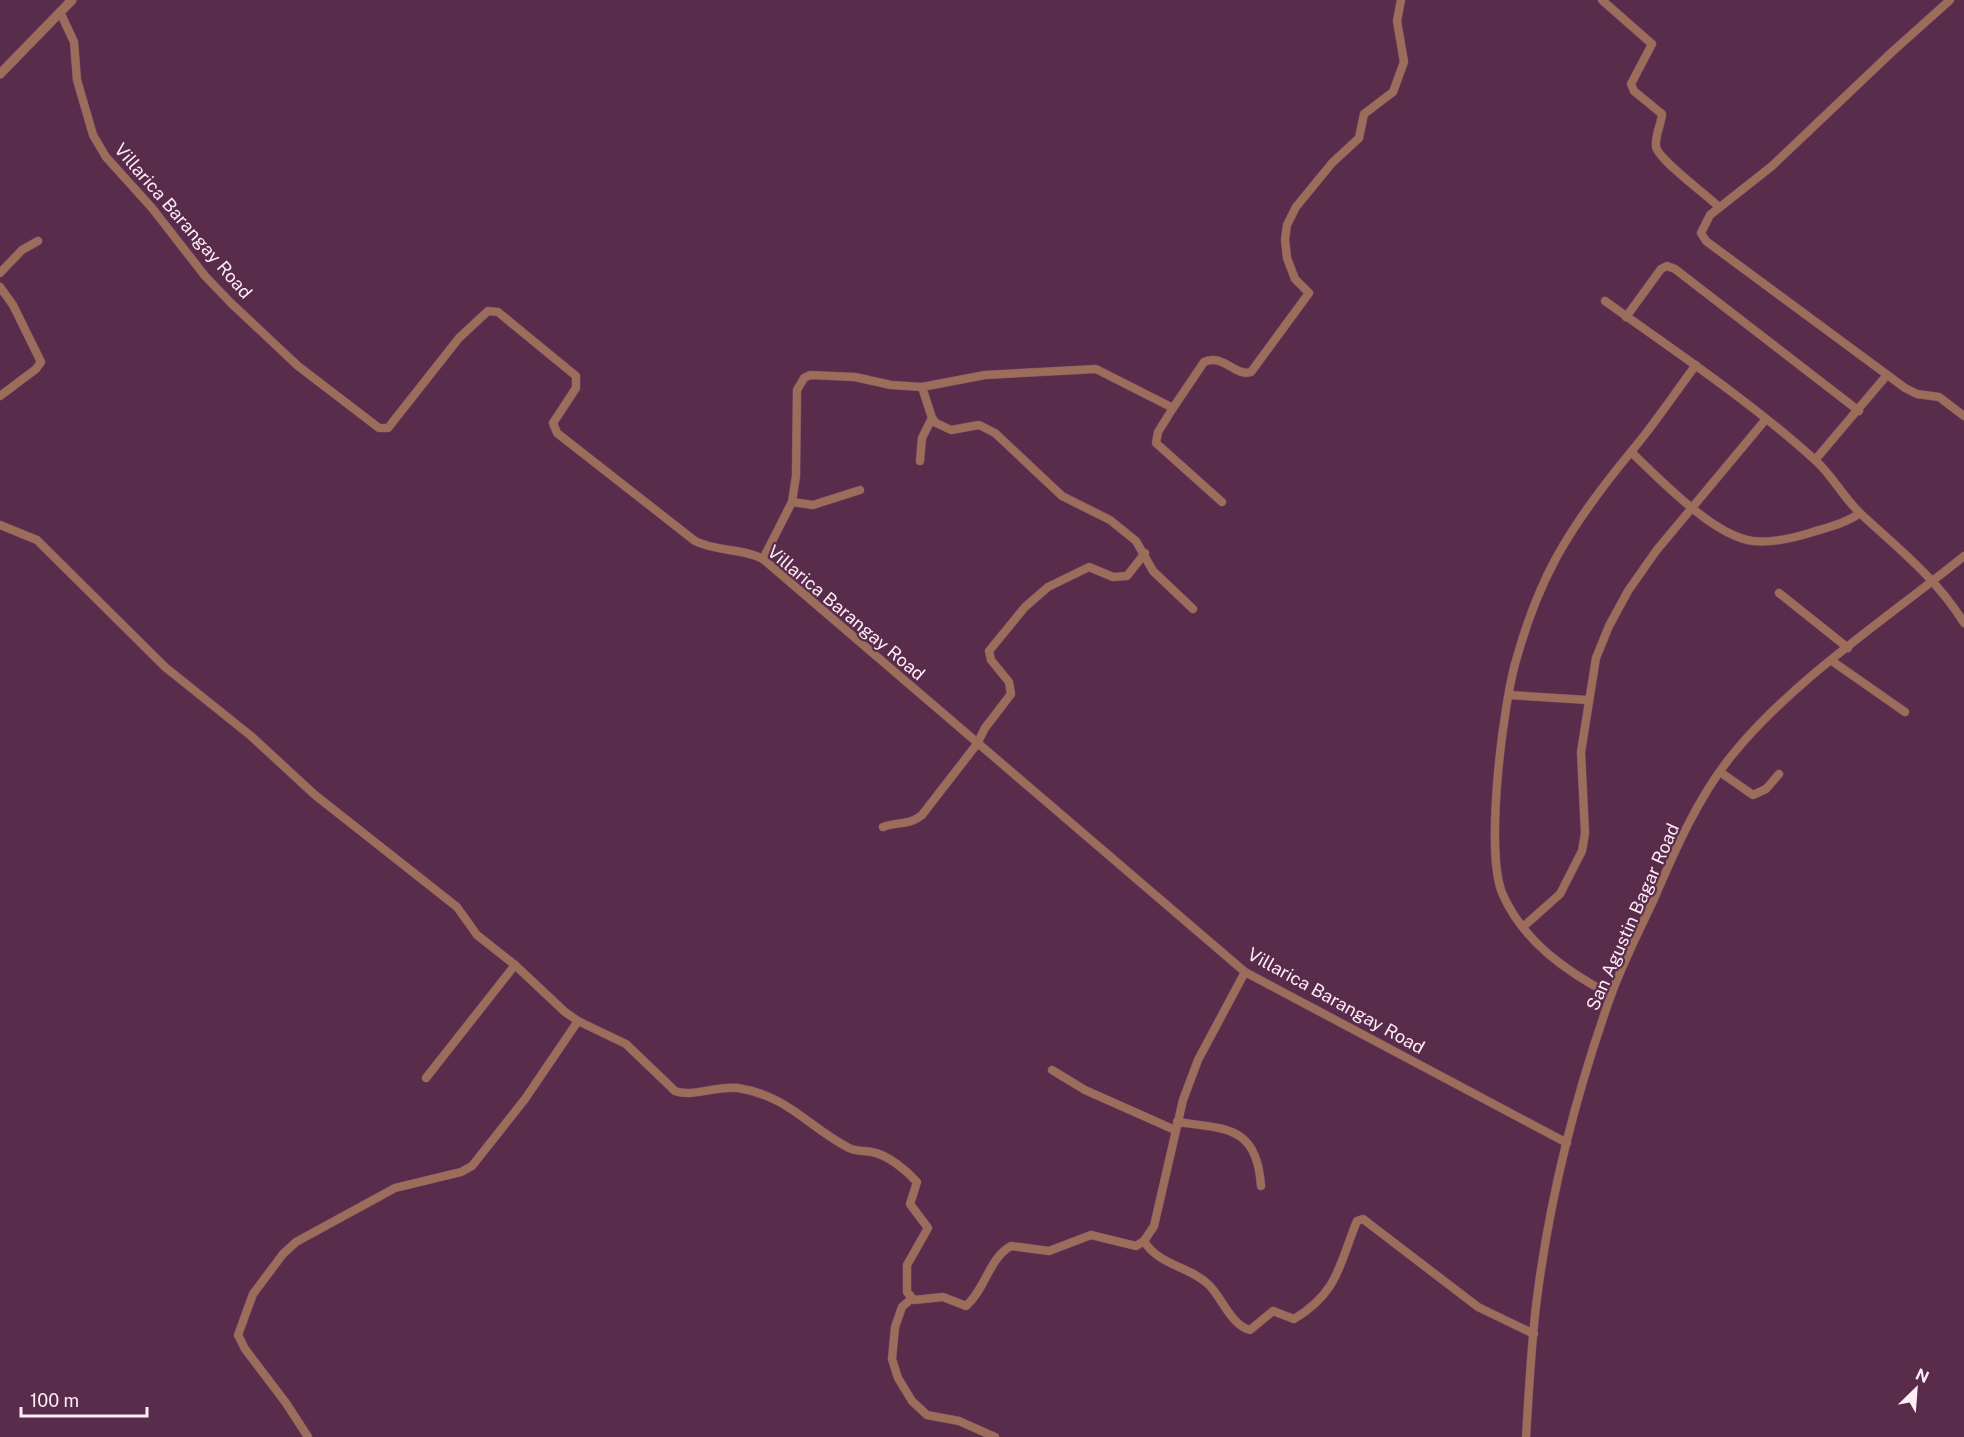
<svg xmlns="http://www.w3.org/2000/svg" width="1964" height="1437" font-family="'Public Sans',sans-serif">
	<rect width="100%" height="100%" fill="#582c4a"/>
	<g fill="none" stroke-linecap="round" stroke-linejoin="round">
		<g stroke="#734b66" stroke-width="9">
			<g id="minor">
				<path d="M1602 0 1652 44 1631 84 1634 91 1662 114C1661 125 1655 135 1656 146 1656 158 1707 195 1719 207"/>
				<polyline points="1950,0 1892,52 1772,166 1710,215 1701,233 1706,241 1905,388 1917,394 1939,397 1964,416"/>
				<path d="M60 12 74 42 77 80 93 135 106 157 152 208 205 276 231 303 298 366 379 428H388L459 338 488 311 498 312 576 376V388L553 423 557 433 695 541C717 552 743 548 763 559L1245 972 1567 1143"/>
				<polyline points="0,273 22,250 38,241"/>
				<polyline points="0,287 13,305 41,362 36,369 0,396"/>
				<path d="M1605 301C1676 352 1750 401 1815 460 1833 476 1844 499 1862 515 1899 549 1937 579 1964 623"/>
				<polyline points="1626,317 1661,269 1667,266 1675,269 1859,411"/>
				<polyline points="922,387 932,418 936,423 951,430 979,425 995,433 1062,496 1110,520 1136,541 1153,571 1193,609"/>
				<polyline points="1173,408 1158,432 1156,443 1222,502"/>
				<path d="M1631 452C1660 479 1713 536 1753 541 1773 543 1794 538 1813 532 1829 527 1846 523 1860 513"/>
				<polyline points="1815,460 1887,375"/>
				<polyline points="920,461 922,438 932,418"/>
				<polyline points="792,502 813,505 860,490"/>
				<path d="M0 525 37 540 165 667 251 736 315 795 457 907 477 935 515 965 565 1012 578 1021 626 1044 675 1091C691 1098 718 1085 738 1088 789 1096 808 1127 849 1148 857 1152 864 1150 872 1152 888 1155 906 1170 917 1182L910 1204 928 1228 907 1265V1292L914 1300 943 1297 966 1306C985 1290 989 1258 1011 1246L1049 1251 1091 1235 1136 1246 1144 1241 1154 1226 1183 1100 1198 1060 1245 972"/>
				<path d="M763 559 792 502 796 476 797 390 804 378 810 375 855 377 891 385 922 387 985 375 1096 369 1173 408 1204 362C1223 353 1235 377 1251 372L1309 293 1295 279 1287 258 1285 240 1287 225 1296 207 1332 163 1359 138 1364 114 1393 92 1404 62 1397 21 1401 0"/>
				<polyline points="1779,593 1848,648"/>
				<polyline points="1832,661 1905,712"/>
				<polyline points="1509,695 1587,700"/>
				<polyline points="1720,772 1753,795 1766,789 1779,774"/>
				<path d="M883 827C898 821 909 826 922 815L977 744 985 728 1011 694 1009 682 991 660 989 651 1025 607 1048 587 1089 567 1113 577 1127 576 1145 553"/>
				<polyline points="1523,927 1560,894 1582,851 1585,833 1581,752 1596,658 1609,626 1628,591 1656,551 1766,419"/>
				<path d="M1611 995C1567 972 1524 942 1503 895 1484 854 1503 702 1517 657 1526 625 1539 590 1555 560 1576 521 1602 487 1630 453 1654 425 1674 394 1696 365"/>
				<polyline points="1052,1070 1085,1090 1175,1130"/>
				<polyline points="426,1078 515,965"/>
				<path d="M1177 1122C1227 1129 1257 1126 1261 1186"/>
				<path d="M1144 1241C1159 1266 1190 1266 1209 1285 1222 1298 1231 1325 1250 1330L1273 1311 1294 1319C1339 1292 1339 1264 1357 1221L1363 1219 1478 1307 1534 1334"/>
				<polyline points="911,1299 902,1307 895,1327 892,1359 898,1378 912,1401 927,1415 959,1421 995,1437"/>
				<polyline points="308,1437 286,1403 245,1349 238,1335 253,1294 283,1254 296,1242 395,1188 461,1172 472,1166 525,1099 578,1021"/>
				<path d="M1526 1437C1529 1391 1531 1344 1537 1298 1550 1197 1576 1094 1610 998 1622 964 1639 931 1654 899 1675 850 1699 795 1733 754 1794 679 1889 617 1964 556"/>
			</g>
		</g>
		<g stroke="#734b66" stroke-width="10">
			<polyline id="tertiary" points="0,74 72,0"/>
		</g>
		<use href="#minor" stroke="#9d6d5b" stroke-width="8"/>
		<use href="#tertiary" stroke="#9d6d5b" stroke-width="9"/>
	</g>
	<g text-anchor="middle" stroke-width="4.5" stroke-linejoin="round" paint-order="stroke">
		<g font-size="18" fill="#feecf7" stroke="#582c4a">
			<text transform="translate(183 221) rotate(49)" y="6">Villarica Barangay Road</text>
			<text transform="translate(846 613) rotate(40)" y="6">Villarica Barangay Road</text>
			<text transform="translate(1633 917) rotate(-66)" y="6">San Agustin Bagar Road</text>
			<text transform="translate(1336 1001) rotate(29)" y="6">Villarica Barangay Road</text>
		</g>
	</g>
	<g transform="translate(1916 1389) rotate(25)" stroke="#582c4a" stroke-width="4.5" paint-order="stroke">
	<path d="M0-4.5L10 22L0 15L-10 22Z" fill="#feecf7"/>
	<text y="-9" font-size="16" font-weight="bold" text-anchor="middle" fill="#feecf7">N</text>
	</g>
	<path d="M21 1407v9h126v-9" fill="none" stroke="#feecf7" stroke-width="3"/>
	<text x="30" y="1407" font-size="18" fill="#feecf7" stroke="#582c4a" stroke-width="4.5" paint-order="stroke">100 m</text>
</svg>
